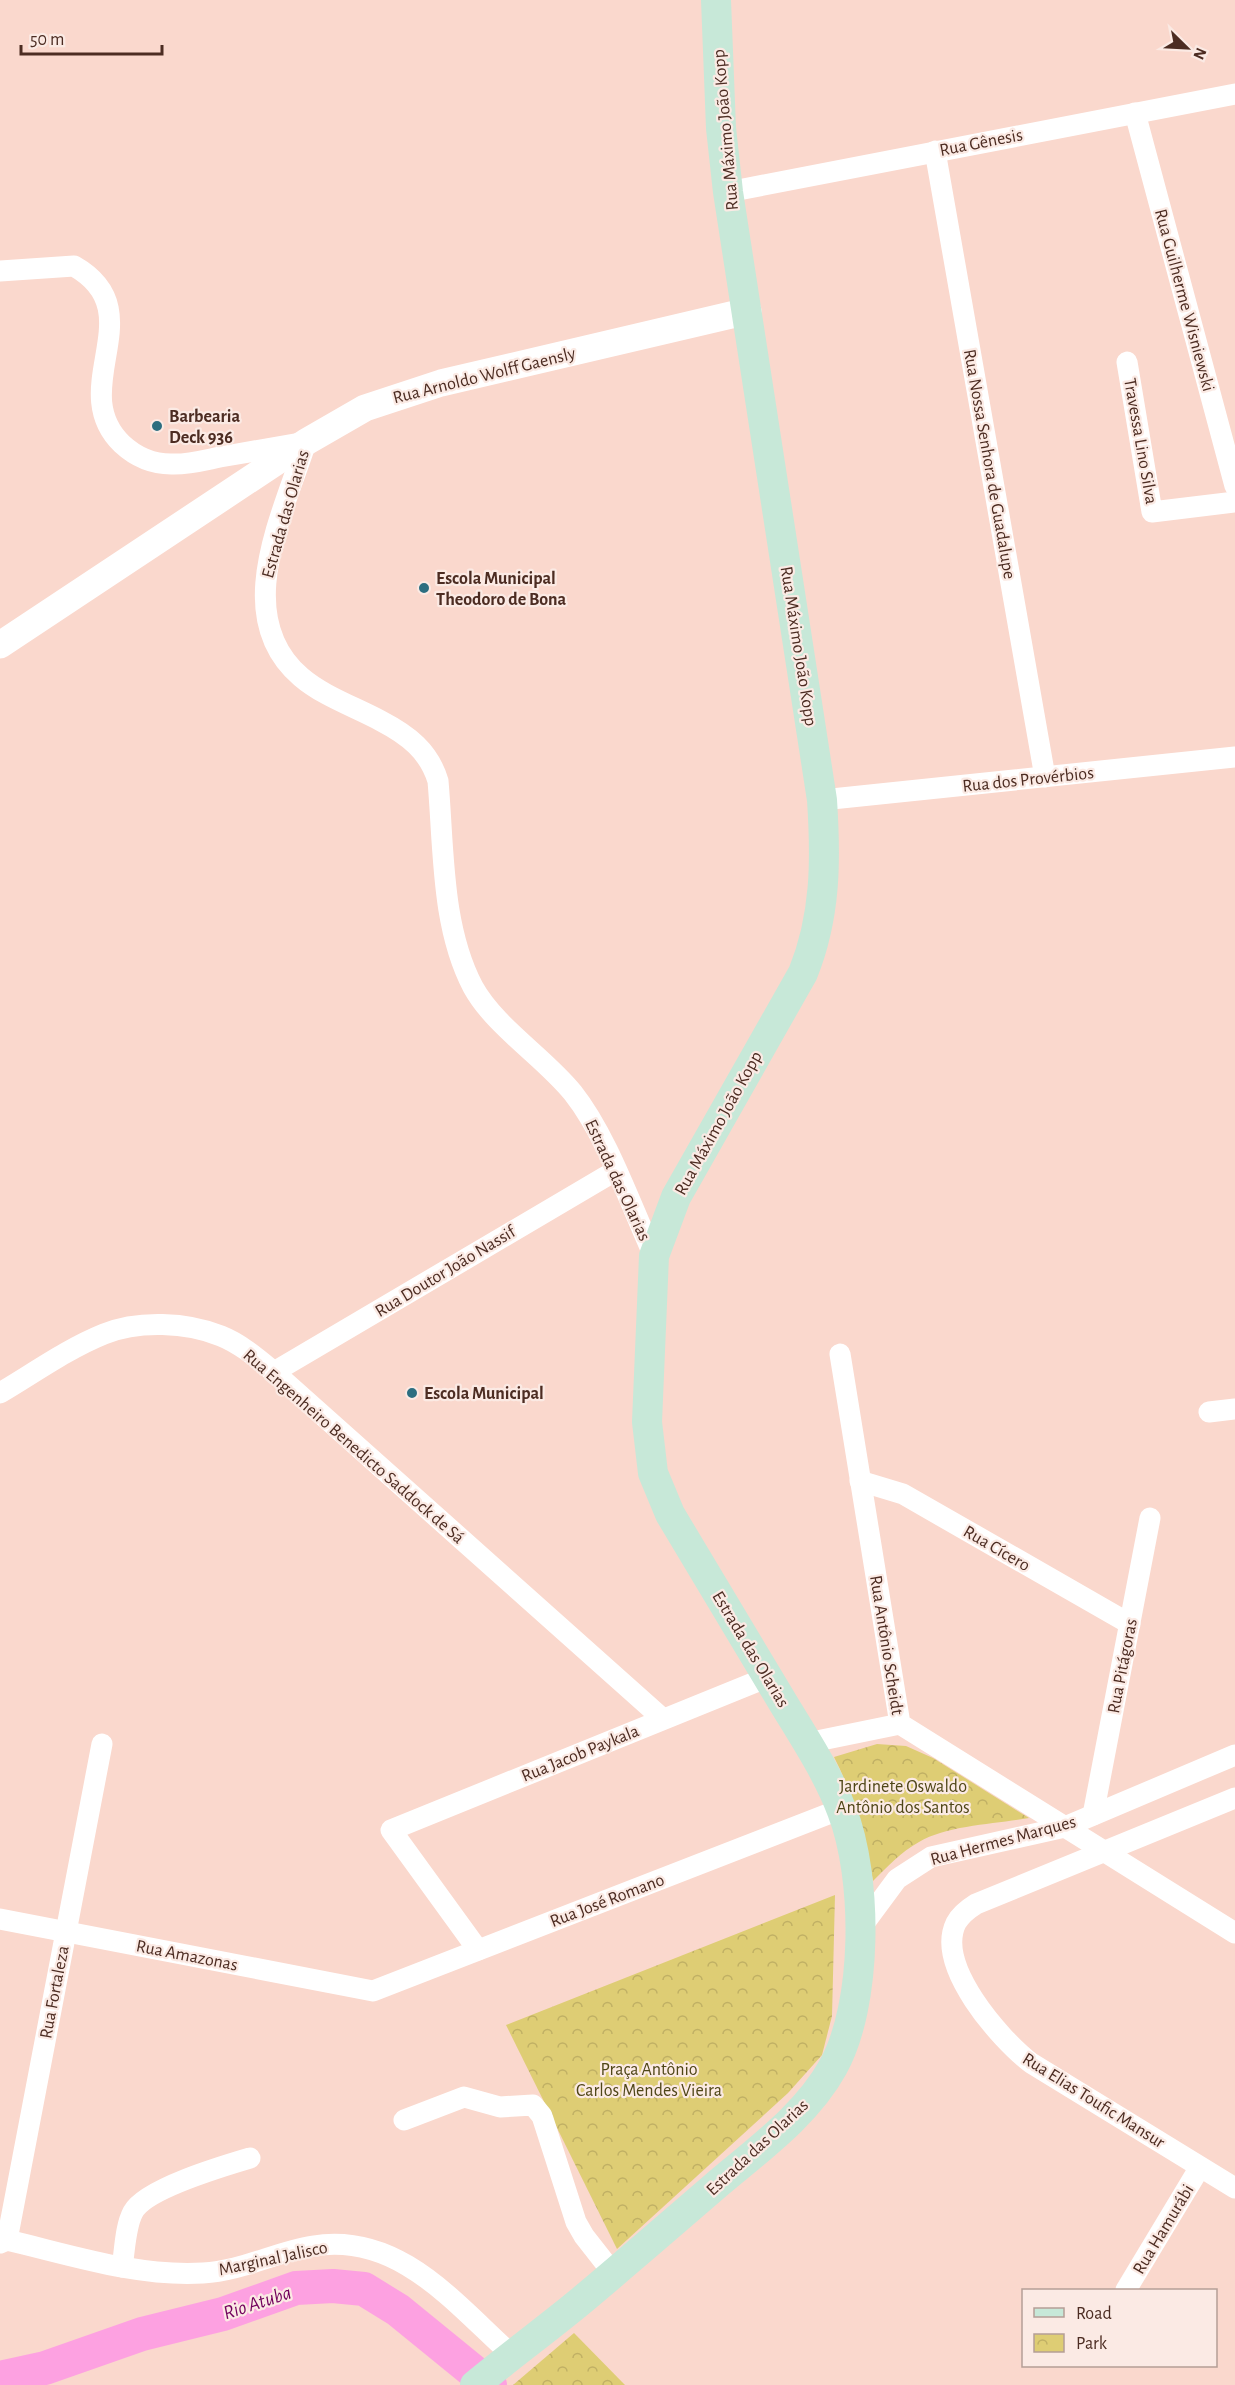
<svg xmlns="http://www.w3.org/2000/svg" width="1235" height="2385" font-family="'Alegreya Sans',sans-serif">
	<defs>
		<pattern id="park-crowns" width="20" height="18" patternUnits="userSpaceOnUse" patternTransform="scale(1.5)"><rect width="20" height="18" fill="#decd74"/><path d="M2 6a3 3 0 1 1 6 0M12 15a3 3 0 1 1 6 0" fill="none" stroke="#c0b064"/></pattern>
	</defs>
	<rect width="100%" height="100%" fill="#fad8cd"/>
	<g fill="url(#park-crowns)">
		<path d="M877 1744 906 1746 933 1758 1029 1818C997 1824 948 1825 919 1842 901 1852 887 1867 873 1881 865 1835 855 1799 834 1757Z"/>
		<polygon points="835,1895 832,2016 822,2055 788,2093 617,2249 506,2025"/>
		<polygon points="574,2333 625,2385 513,2385"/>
	</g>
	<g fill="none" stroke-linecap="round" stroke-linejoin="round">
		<polyline stroke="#fda1e1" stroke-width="34" points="0,2378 45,2368 142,2334 223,2314 296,2288 333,2286 364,2289 398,2310 490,2385"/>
		<g stroke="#fff" stroke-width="21">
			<polyline points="1135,113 1235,486"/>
			<polyline points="935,151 1045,777"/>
			<polyline points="728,192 1235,94"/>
			<path d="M0 271 74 266C155 312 64 388 122 444 136 457 152 464 171 464 187 465 205 460 220 457 249 452 277 447 306 442 283 515 230 616 301 677 323 696 355 707 381 721 408 735 429 751 438 781 444 849 441 926 473 987 495 1027 544 1057 573 1093 607 1136 631 1206 654 1256"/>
			<polyline points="1127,362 1152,512 1235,502"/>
			<polyline points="822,800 1235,757"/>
			<polyline points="840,1354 900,1724 1235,1933"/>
			<polyline points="274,1372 615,1171"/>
			<path d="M0 1393C34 1373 67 1349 104 1334 138 1320 187 1322 221 1336 241 1344 258 1359 274 1372L663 1719"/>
			<polyline points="1209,1412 1235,1409"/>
			<polyline points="860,1481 903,1494 1130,1624"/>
			<polyline points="807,1743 900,1724"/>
			<path d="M1235 1798 976 1904C968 1909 961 1914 956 1923 935 1966 1000 2039 1031 2063L1235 2188"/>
			<polyline points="1093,1815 1150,1518"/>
			<polyline points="0,1919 373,1991 841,1809"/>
			<polyline points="860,1929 897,1879 931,1857 1065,1827 1235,1755"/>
			<polyline points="478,1950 391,1830 768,1677"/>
			<polyline points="404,2120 464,2097 500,2107 533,2105 542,2116 576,2222 584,2236 613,2273"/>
			<polyline points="7,2240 102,1744"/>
			<path d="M0 2243 7 2240C71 2255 137 2277 203 2273 241 2271 276 2252 313 2246 399 2232 454 2303 512 2355"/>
			<path d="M122 2267C125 2250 125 2227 133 2212 145 2189 223 2166 250 2158"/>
			<polyline points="1126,2290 1200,2167"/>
		</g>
		<polyline stroke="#fff" stroke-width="27" points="0,645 306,442 365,408 441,383 748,311"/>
		<path stroke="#c7e8d8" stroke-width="30" d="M475 2385C510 2356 547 2329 582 2300 626 2263 670 2225 714 2187 756 2151 806 2116 833 2067 868 2004 868 1878 842 1811 827 1771 801 1733 779 1696 743 1635 706 1575 670 1514L653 1473 647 1422 654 1256 676 1197 803 973C826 916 826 860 822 800L728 192 721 128 716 0"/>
	</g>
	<g fill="#2c6e80" stroke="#fbeae4" stroke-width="2">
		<circle cx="157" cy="426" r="6"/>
		<circle cx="424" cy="588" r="6"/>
		<circle cx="412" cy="1393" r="6"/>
	</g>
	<g text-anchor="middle" stroke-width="4.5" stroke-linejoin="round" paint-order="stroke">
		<g font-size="18" fill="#4c2c22" stroke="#fbeae4">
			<text transform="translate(725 130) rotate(-95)" y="6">Rua Máximo João Kopp</text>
			<text transform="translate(981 142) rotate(-11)" y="6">Rua Gênesis</text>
			<text transform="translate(1185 300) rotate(75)" y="6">Rua Guilherme Wisniewski</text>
			<text transform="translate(484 375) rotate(-14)" y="6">Rua Arnoldo Wolff Gaensly</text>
			<text transform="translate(1141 441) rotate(80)" y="6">Travessa Lino Silva</text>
			<text transform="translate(990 464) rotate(80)" y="6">Rua Nossa Senhora de Guadalupe</text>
			<text transform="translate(285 514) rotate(-74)" y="6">Estrada das Olarias</text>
			<text transform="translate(799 646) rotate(81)" y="6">Rua Máximo João Kopp</text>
			<text transform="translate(1028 779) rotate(-6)" y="6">Rua dos Provérbios</text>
			<text transform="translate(718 1123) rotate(-61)" y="6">Rua Máximo João Kopp</text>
			<text transform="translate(618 1180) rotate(65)" y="6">Estrada das Olarias</text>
			<text transform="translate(445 1271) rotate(-31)" y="6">Rua Doutor João Nassif</text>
			<text transform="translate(354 1446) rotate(41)" y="6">Rua Engenheiro Benedicto Saddock de Sá</text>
			<text transform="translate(997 1548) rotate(30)" y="6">Rua Cícero</text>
			<text transform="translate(887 1645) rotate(81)" y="6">Rua Antônio Scheidt</text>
			<text transform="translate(751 1649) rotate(59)" y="6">Estrada das Olarias</text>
			<text transform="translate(1122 1666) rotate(-79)" y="6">Rua Pitágoras</text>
			<text transform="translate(580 1753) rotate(-22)" y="6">Rua Jacob Paykala</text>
			<text transform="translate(1003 1840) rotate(-15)" y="6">Rua Hermes Marques</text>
			<text transform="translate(607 1900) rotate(-21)" y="6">Rua José Romano</text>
			<text transform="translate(187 1955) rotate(11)" y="6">Rua Amazonas</text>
			<text transform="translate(54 1992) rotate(-79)" y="6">Rua Fortaleza</text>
			<text transform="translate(1094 2100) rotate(32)" y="6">Rua Elias Toufic Mansur</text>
			<text transform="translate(757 2147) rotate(-43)" y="6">Estrada das Olarias</text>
			<text transform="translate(1163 2229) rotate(-59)" y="6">Rua Hamurábi</text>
			<text transform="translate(273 2258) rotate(-12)" y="6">Marginal Jalisco</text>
		</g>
		<g font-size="18" font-weight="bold" fill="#4c2c22" stroke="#fbeae4" text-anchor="start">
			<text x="169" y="422">Barbearia<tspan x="169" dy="21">Deck 936</tspan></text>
			<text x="436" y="584">Escola Municipal<tspan x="436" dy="21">Theodoro de Bona</tspan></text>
			<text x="424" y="1399">Escola Municipal</text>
		</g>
		<g font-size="18" fill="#4f4617" stroke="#fbeae4">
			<text x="903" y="1792">Jardinete Oswaldo<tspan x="903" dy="21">Antônio dos Santos</tspan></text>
			<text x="649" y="2075">Praça Antônio<tspan x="649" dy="21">Carlos Mendes Vieira</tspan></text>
		</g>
		<g font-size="20" font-style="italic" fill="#72005d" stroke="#fbeae4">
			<text transform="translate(257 2302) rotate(-18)" y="7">Rio Atuba</text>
		</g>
	</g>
	<rect x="1022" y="2289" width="195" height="78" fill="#fbeae4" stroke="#b59e96" stroke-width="1.5"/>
	<rect x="1034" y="2308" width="30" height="9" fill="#c7e8d8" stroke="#b59e96" stroke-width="1.5"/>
	<text x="1076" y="2319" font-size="18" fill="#4c2c22">Road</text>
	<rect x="1034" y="2334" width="30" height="18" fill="url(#park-crowns)" stroke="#b59e96" stroke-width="1.5"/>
	<text x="1076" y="2349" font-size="18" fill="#4c2c22">Park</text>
	<g transform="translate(1187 48) rotate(114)" stroke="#fbeae4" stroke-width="4.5" paint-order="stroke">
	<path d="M0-4.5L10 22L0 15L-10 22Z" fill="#4c2c22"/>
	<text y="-9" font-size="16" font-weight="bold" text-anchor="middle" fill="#4c2c22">N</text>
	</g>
	<path d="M21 45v9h141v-9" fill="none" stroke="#4c2c22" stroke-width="3"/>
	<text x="30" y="45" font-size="18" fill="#4c2c22" stroke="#fbeae4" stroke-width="4.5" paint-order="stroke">50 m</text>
</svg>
